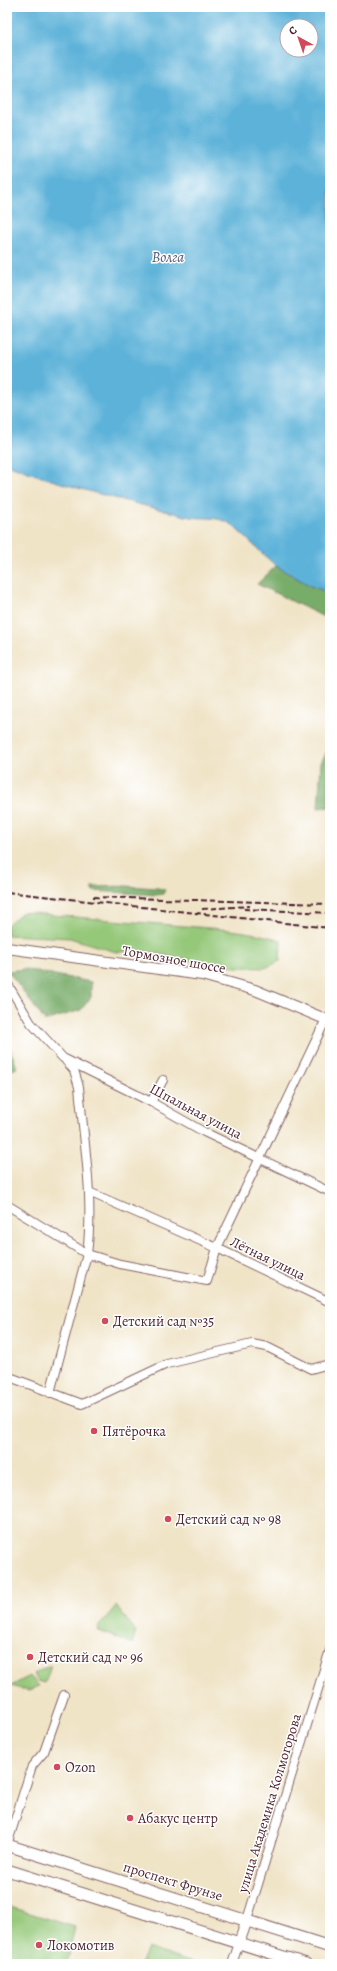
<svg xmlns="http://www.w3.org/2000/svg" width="337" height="1971" font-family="Alegreya,serif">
	<rect width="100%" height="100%" fill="#fff"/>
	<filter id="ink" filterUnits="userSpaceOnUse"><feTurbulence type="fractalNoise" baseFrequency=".025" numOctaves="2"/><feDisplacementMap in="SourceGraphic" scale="8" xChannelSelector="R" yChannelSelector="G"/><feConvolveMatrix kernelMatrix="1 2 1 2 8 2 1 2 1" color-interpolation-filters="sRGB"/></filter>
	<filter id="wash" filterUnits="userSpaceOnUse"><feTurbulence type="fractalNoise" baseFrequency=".012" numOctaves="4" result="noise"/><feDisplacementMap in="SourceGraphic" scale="16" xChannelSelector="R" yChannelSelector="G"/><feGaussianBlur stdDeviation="0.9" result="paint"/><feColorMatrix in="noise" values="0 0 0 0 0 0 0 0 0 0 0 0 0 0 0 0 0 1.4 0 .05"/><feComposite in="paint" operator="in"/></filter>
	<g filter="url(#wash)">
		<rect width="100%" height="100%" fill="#f0e4c7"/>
		<g fill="#95c879" stroke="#707452">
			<path d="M23 912C69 917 114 920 160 924 200 928 242 928 281 940L280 961 265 968 235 967 218 962 207 964 144 951 116 952 70 938 7 935V925Z"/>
			<polygon points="116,1606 136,1632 132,1644 98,1631 99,1626"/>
			<polygon points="51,1665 45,1683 38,1681 33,1674"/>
			<polygon points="30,1676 39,1686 29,1691 11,1686"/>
			<polygon points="7,1906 75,1927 67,1964 7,1964"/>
			<polygon points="147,1948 196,1964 140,1964"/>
		</g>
		<g fill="#78ac69" stroke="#61664a">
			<polygon points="276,566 311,586 330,593 330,620 257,584"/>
			<polygon points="330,747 330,807 318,808 321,762"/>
			<polygon points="126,886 158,888 165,890 163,894 156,895 93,891 93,887"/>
			<polygon points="24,969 91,982 91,997 81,1010 45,1021 8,971"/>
			<polygon points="7,1040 17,1068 7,1072"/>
		</g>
		<path fill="#5db2d9" stroke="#546882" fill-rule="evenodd" d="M7 7H330V593L311 586 276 566 231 524C216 515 202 520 186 516 126 501 64 487 7 464ZM287 26H311V50H287Z"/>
	</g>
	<g filter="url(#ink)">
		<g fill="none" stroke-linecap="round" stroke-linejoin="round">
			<g stroke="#846462" stroke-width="10">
				<g id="minor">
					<polyline points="7,983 31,1023 63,1058 151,1102 204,1132 330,1192"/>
					<polyline points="151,1102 163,1080"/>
					<polyline points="89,1192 217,1248 330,1302"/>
					<polyline points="7,1205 87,1254 120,1264 207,1281 217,1248 326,1019"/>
					<polyline points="7,1376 82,1404 167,1364 252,1344 267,1347 311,1369 329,1364"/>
					<path d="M50 1393 87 1254C94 1199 84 1142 79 1087L74 1070 66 1061"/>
					<polyline points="7,1845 32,1766 44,1752 64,1695"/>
					<polyline points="247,1920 330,1650"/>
					<polyline points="232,1964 239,1943"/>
				</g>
			</g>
			<g stroke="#846462" stroke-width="12">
				<g id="tertiary">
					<polyline points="7,948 202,975 255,990 330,1021"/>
					<polyline points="239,1943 247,1920"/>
				</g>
			</g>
			<g stroke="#846462" stroke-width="13">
				<g id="secondary">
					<polyline points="7,1845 330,1947"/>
					<polyline points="7,1870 306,1964"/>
				</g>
			</g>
			<use href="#minor" stroke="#fff" stroke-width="8"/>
			<use href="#tertiary" stroke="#fff" stroke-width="10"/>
			<use href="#secondary" stroke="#fff" stroke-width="11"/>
			<g stroke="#4a1f2b" stroke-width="2" stroke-dasharray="6 3" stroke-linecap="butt">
				<polyline points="7,892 330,928"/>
				<polyline points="93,897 295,903"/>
				<polyline points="290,903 330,904"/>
				<polyline points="202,909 250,906"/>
				<polyline points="244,909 330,913"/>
			</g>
		</g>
	</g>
	<g fill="#d1495b" stroke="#fff" stroke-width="1.5">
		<circle cx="105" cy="1321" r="4"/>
		<circle cx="94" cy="1431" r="4"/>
		<circle cx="168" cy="1519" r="4"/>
		<circle cx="30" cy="1657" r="4"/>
		<circle cx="57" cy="1767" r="4"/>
		<circle cx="130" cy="1818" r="4"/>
		<circle cx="39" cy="1945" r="4"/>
	</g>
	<g text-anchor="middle" stroke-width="3" stroke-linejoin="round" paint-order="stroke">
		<g font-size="14" fill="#4a1f2b" stroke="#fff">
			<text transform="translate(174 959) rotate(10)" y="5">Тормозное шоссе</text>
			<text transform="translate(196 1111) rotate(28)" y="5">Шпальная улица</text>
			<text transform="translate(268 1258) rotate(26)" y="5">Лётная улица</text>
			<text transform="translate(269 1803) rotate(-73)" y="5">улица Академика Колмогорова</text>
			<text transform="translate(173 1881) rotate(17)" y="5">проспект Фрунзе</text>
		</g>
		<g font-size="14" fill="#4a1f2b" stroke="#fff" text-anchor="start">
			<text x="113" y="1326">Детский сад №35</text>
			<text x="102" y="1436">Пятёрочка</text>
			<text x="176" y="1524">Детский сад № 98</text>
			<text x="38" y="1662">Детский сад № 96</text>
			<text x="65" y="1772">Ozon</text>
			<text x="138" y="1823">Абакус центр</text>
			<text x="47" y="1950">Локомотив</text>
		</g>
		<g font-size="15" font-style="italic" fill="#525a71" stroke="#fff">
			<text x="168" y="262">Волга</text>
		</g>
	</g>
	<rect width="337" height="1971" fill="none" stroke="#fff" stroke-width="24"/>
	<g transform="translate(299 38) rotate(320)"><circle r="19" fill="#ffffff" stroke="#b7a5aa"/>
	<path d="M0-3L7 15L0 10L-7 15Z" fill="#d1495b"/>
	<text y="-6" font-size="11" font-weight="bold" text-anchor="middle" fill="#4a1f2b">С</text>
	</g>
</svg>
